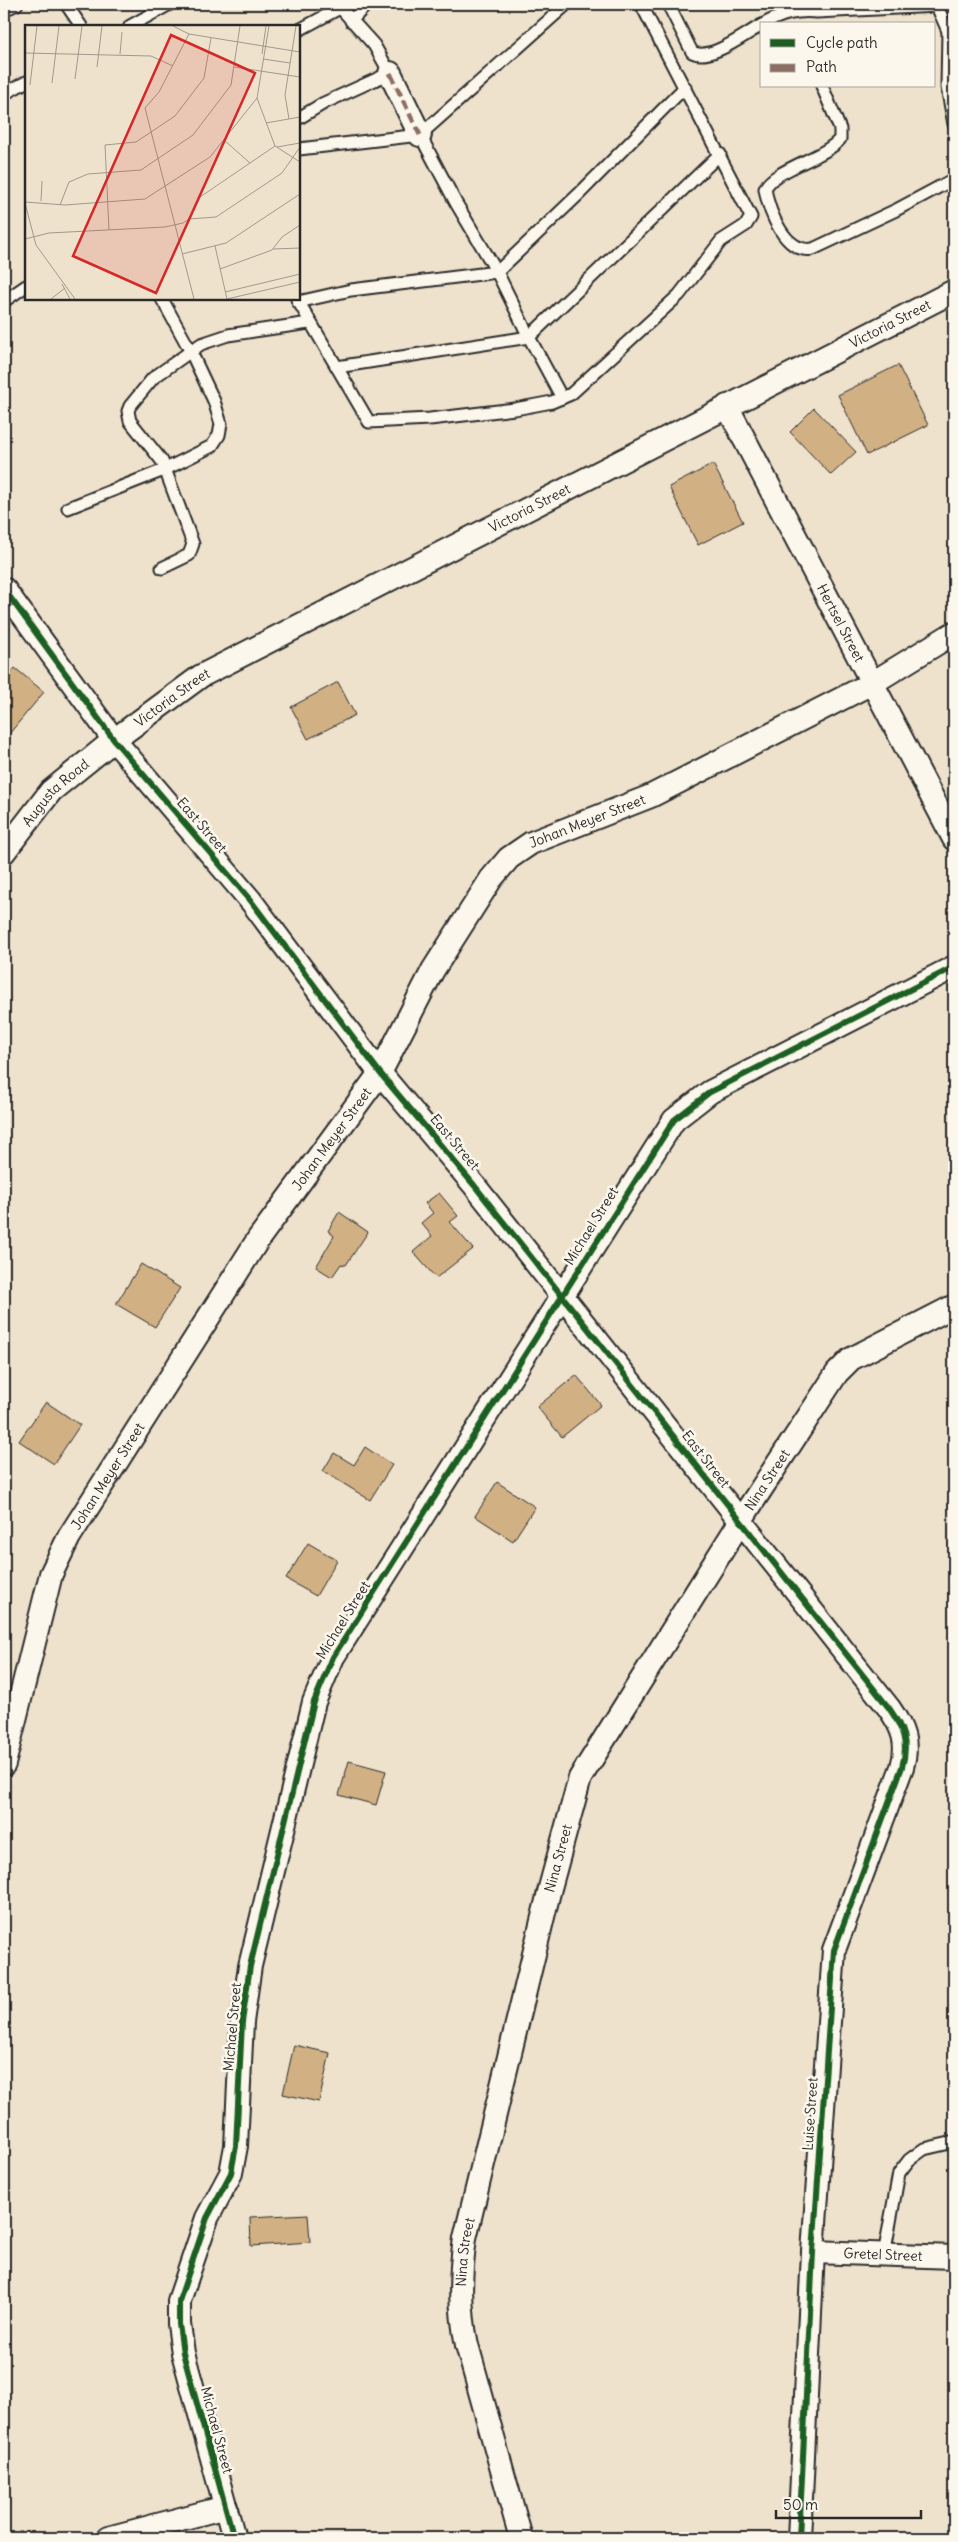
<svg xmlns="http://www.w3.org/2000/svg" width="958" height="2542" font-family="Delius,sans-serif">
	<rect width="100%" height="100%" fill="#eee2cd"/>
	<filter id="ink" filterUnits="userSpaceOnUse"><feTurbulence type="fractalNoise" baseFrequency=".02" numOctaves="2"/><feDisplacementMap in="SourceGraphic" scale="10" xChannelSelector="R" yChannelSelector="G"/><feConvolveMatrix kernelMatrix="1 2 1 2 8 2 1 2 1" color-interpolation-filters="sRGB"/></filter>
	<g filter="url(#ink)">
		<g fill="#d1b084" stroke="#2b2b2b">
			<polygon points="898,365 928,425 867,455 838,395"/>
			<polygon points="814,408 856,452 831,475 790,432"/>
			<polygon points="713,464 743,522 698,545 669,487"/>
			<polygon points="15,668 44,692 4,740 4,682"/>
			<polygon points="338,682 355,715 308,739 291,707"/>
			<polygon points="439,1193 458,1216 450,1222 473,1249 436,1278 413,1252 432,1236 421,1223 433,1213 425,1203"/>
			<polygon points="339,1212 368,1232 346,1265 341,1264 332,1277 316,1267 334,1236 328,1231"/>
			<polygon points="141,1264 180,1288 155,1327 116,1304"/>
			<polygon points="576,1375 601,1405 562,1437 537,1407"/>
			<polygon points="46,1402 80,1425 54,1464 19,1441"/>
			<polygon points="365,1447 392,1465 370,1500 323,1471 334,1453 354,1465"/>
			<polygon points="497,1482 535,1507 513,1541 475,1516"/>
			<polygon points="308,1543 337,1560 316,1596 286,1579"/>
			<polygon points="349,1761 386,1771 376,1805 339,1795"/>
			<polygon points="294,2045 330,2053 319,2102 283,2094"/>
			<polygon points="308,2214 310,2242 251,2246 250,2217"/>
		</g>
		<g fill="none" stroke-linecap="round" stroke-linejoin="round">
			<g stroke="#2b2b2b" stroke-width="15">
				<g id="lane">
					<polyline points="66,4 81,26"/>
					<path d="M668 4 692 52C710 62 745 34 762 25"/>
					<polyline points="936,4 948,31 953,28"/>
					<polyline points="4,10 17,4"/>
					<polyline points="351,21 367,4"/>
					<path d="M764 24C782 14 797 10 817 12L937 6"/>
					<polyline points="130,26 170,4"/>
					<polyline points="299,30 340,8"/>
					<polyline points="948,31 947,87 954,124"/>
					<path d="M822 86 840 129V139C825 158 772 170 765 189 769 212 785 254 813 249L896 210 954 179"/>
					<polyline points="4,94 26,82"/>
					<polyline points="299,118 324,103 390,73 374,45 337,4"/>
					<polyline points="420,135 456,203 497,272 529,337 562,398"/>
					<polyline points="299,149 420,135 567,4"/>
					<polyline points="297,299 369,422 430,419 515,409 552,402 571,394 679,295 721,241 746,225 751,217 641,4"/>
					<polyline points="4,301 26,286"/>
					<polyline points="298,302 351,290 497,272 579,194 685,87"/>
					<polyline points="337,367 529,337 720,154"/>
					<polyline points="68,508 164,470 212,446 219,435 221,424 214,401 190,350 162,299"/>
					<polyline points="162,568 189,555 193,544 162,461 130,421 128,411 130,406 153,378 201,344 228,335 309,323"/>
					<polyline points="884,2255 899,2173 909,2160 924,2149 954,2142"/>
				</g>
			</g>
			<g stroke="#2b2b2b" stroke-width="26">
				<g id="street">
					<polyline points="390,73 420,135"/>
					<path id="s1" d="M727 406 954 839"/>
					<path d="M4 589 114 740 251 901 380 1073 474 1185 889 1708C903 1728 909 1743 902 1767L834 1950 813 2252 799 2538"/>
					<path id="s2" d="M4 852 51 791 114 740 201 676 954 291"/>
					<path id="s3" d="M4 1764 51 1574 69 1537 259 1238 380 1073 433 970 491 879 509 858 531 843 651 796 874 682 954 633"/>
					<path id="s4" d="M813 2252 954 2257"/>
					<polyline points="108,2538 226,2507"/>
					<polyline points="234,2538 183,2353 179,2324 179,2301 207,2218 231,2173 236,2146 242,2022 250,1966 314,1702 333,1657 674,1120 710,1092 954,967"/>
					<path id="s5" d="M521 2538 467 2345C459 2308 460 2275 465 2238L550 1888 580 1778 750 1506 837 1373 851 1359 954 1306"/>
				</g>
			</g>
			<use href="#lane" stroke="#fbf7ec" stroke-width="11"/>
			<use href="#street" stroke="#fbf7ec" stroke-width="22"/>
			<polyline stroke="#8d6e63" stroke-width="5" stroke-dasharray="10 5" stroke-linecap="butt" points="390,73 420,135"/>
			<g stroke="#fbf7ec" stroke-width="9">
				<g id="cycleway">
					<path d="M4 589 114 740 251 901 380 1073 474 1185 889 1708C903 1728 909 1743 902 1767L834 1950 813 2252 799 2538"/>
					<polyline points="234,2538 183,2353 179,2324 179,2301 207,2218 231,2173 236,2146 242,2022 250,1966 314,1702 333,1657 674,1120 710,1092 954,967"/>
				</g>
			</g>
			<use href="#cycleway" stroke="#1b5e20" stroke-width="6"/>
		</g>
	</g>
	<g text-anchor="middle" stroke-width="5" stroke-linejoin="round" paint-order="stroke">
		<g font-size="14" fill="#2b2b2b" stroke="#fbf7ec">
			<text dy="5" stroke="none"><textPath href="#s2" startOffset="1040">Victoria Street</textPath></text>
			<text dy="5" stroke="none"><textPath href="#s2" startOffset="635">Victoria Street</textPath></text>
			<text dy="5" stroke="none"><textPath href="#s1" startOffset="245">Hertsel Street</textPath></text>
			<text dy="5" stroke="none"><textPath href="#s2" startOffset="230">Victoria Street</textPath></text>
			<text dy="5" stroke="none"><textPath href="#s2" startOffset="79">Augusta Road</textPath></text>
			<text dy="5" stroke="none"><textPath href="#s3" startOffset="1134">Johan Meyer Street</textPath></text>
			<text transform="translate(202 825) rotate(49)" y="5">East Street</text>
			<text dy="5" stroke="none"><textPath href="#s3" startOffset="714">Johan Meyer Street</textPath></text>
			<text transform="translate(455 1142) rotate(50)" y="5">East Street</text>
			<text transform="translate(591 1226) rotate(-58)" y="5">Michael Street</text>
			<text transform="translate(706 1459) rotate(52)" y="5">East Street</text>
			<text dy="5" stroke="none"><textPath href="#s3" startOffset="309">Johan Meyer Street</textPath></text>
			<text dy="5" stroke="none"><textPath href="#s5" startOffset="1134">Nina Street</textPath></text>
			<text transform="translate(343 1620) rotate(-58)" y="5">Michael Street</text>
			<text dy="5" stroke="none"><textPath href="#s5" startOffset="699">Nina Street</textPath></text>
			<text transform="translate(232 2027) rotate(-85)" y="5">Michael Street</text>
			<text transform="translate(810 2114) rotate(-86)" y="5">Luise Street</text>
			<text dy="5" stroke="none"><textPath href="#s5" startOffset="294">Nina Street</textPath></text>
			<text dy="5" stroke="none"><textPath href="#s4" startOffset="70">Gretel Street</textPath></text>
			<text transform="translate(217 2430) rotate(75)" y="5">Michael Street</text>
		</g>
	</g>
	<g transform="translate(25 25)">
		<rect width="275" height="275" fill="#eee2cd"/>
		<path fill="none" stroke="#a0998c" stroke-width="1" d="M148 1 164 9 275 27M164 9 134 67 120 83 169 274M0 28 126 31 148 41M95 29 97 7M237 29 241 1M238 34 265 38M72 42 77 1M209 42 275 52M50 54 57 1M27 58 34 1M5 60 12 1M232 73 250 121 275 137M264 94 260 70 271 1M241 98 275 92M199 115 225 138M252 122 275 118M16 176 17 156M0 177 40 180 120 174 185 132 232 73 244 1M0 178 11 220 50 274M35 180 44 157 63 149 116 145 168 110 206 60 215 1M164 194 191 192 257 148 275 122M84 205 80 120 111 117 150 91 179 53 186 13M0 214 24 208 140 202 158 198 164 194 175 172 250 121M190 221 202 274M248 224 275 223M157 229 201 218 275 169M195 244 247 225 257 212 275 200M37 259 45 274M200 267 275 249M26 274 40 263M202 274 275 257"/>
		<path fill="#d62828" fill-opacity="0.15" stroke="#d62828" stroke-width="2.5" d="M146 10 230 48 131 268 48 231Z"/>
		<rect width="275" height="275" fill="none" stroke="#2b2b2b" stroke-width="2.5"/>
	</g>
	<rect width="958" height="2542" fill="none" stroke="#fbf7ec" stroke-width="20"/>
	<rect x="10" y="10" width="938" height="2522" fill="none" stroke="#2b2b2b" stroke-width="2" filter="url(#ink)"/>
	<rect x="760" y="22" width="175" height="65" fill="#fbf7ec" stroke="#a8a59f"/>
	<rect x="770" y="39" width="25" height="8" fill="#1b5e20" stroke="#a8a59f"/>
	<text x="806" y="48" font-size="15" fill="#2b2b2b">Cycle path</text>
	<rect x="770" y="64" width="25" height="8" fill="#8d6e63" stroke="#a8a59f"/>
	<text x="806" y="72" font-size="15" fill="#2b2b2b">Path</text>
	<path d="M776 2510v8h145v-8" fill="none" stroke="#2b2b2b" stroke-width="2.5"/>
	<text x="783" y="2510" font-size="15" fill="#2b2b2b" stroke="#fbf7ec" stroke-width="4" paint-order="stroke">50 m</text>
</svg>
